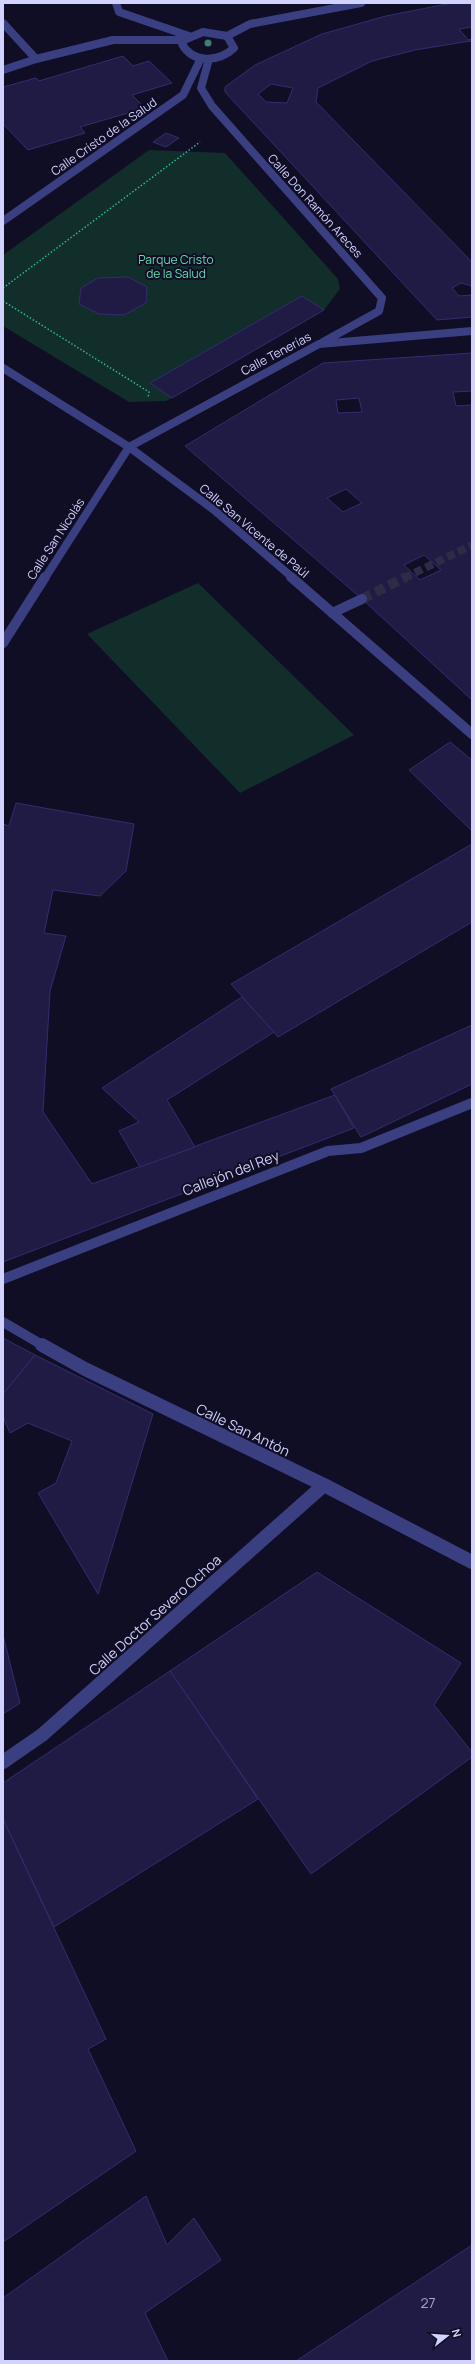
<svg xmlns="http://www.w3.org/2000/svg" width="475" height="2364" font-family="Manrope,sans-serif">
	<rect width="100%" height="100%" fill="#100e24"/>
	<g fill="#122e2a">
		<polygon points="149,150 225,153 338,279 340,289 324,310 172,398 166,401 129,402 3,326 3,255"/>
		<polygon points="198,583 354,735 240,793 87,634"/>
	</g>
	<g fill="#1f1b45" stroke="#332d70" fill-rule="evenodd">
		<path d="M452 3H472V27L459 29 468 40 472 39V43L470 41 415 50 372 61 318 88 316 102 472 262V286L461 283 452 288 459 296 472 295V317L437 320 225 92V87L255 65 322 34 386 16ZM271 84 293 88 287 103 266 102 258 94Z"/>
		<polygon points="123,56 133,66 149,61 172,83 132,95 145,108 80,127 85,133 28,150 3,124 3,87 36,78 39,81"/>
		<polygon points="166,133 179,138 166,147 153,142"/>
		<polygon points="128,277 147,287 146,303 124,315 99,314 79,304 81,288 98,278"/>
		<polygon points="302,296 324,310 172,398 150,383"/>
		<path d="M472 353V391L453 392 456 406 472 405V700L362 599 185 446 323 363ZM359 398 362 412 338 413 336 400ZM346 489 362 503 343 512 327 498ZM424 555 441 570 420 580 404 565Z"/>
		<polygon points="450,742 472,760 472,831 409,770"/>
		<polygon points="16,803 134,824 126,871 100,896 53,890 44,933 66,936 50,991 43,1112 92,1184 335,1095 354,1128 3,1262 3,824 9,826"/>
		<polygon points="472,844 472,922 278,1037 231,984"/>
		<polygon points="242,997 274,1032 167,1100 195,1147 140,1167 119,1131 139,1122 102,1088"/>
		<polygon points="472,1025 472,1084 361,1137 331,1089"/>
		<polygon points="3,1338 35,1355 3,1394"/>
		<polygon points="35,1355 153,1414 98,1594 38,1493 56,1483 72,1441 28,1423 10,1433 3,1417 3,1394"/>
		<polygon points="317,1572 461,1663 434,1705 472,1752 472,1757 311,1874 170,1671"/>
		<polygon points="3,1635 20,1703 3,1714"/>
		<polygon points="170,1671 258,1799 54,1927 3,1819 3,1783"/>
		<polygon points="3,1819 106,2039 88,2049 136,2151 3,2242"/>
		<polygon points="146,2196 167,2245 194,2218 221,2260 145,2313 168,2361 3,2361 3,2298"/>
		<polygon points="472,2245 472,2361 296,2361"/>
	</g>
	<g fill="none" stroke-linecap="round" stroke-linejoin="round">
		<polyline stroke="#2d2b45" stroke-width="8" stroke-dasharray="8 4" stroke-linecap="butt" points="404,578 472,545"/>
		<polyline stroke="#2d2b45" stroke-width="10" stroke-dasharray="10 5" stroke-linecap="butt" points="362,599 406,577"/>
		<g stroke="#30b59f" stroke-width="1.5" stroke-dasharray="1.5 2" stroke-linecap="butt">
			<polyline points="3,288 200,142"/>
			<polyline points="3,301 149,392 148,398"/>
		</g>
		<g stroke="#3a3f82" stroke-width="10">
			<polyline points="332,613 362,599"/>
			<polyline points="3,1279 328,1151 361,1148 472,1103"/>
		</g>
		<g stroke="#3a3f82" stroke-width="8">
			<polyline points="116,3 119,12 189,36"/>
			<polyline points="3,23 36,59"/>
			<path d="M203 32 227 36 234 48C219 62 193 64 182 44L184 40Z"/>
			<polyline points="227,36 250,24 361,3"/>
			<polyline points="209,59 201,88 212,106 382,298 379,311 323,342"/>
			<polyline points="3,70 36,59 113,40 184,40"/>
			<polyline points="3,221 183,95 201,58"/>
			<polyline points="3,368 129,447 214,510 293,578"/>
			<polyline points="45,578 129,447 319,344 472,331"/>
		</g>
		<g stroke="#3a3f82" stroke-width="10">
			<polyline points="291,577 472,734"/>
			<polyline points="3,643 45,577"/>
			<polyline points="3,1322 44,1346"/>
		</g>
		<g stroke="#3a3f82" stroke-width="14">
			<polyline points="42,1345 85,1369 324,1485 472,1562"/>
			<polyline points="3,1762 42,1735 324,1485"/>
		</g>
	</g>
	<circle fill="#3b8072" cx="208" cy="43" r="3.5"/>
	<g text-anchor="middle" stroke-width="4" stroke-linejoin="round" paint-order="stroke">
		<g font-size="12" fill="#d2d2ff" stroke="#100e24">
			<text transform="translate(104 137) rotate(-35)" y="4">Calle Cristo de la Salud</text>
			<text transform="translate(315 206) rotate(48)" y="4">Calle Don Ramón Areces</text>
			<text transform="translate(276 354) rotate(-28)" y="4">Calle Tenerías</text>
			<text transform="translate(254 531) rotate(40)" y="4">Calle San Vicente de Paúl</text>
			<text transform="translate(56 539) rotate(-57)" y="4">Calle San Nicolás</text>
		</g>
		<g font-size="12" fill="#5edeb1" stroke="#100e24">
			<text x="176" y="264">Parque Cristo<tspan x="176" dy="14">de la Salud</tspan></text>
		</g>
		<g font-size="14" fill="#d2d2ff" stroke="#100e24">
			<text transform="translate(231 1173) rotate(-21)" y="5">Callejón del Rey</text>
			<text transform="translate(243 1430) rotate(26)" y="5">Calle San Antón</text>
			<text transform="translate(155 1615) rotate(-42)" y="5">Calle Doctor Severo Ochoa</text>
		</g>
		<g font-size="14" fill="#a5a4d0">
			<text x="428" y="2308">27</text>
		</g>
	</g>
	<rect width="475" height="2364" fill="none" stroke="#d2d2ff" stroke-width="8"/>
	<g transform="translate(447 2336) rotate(73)" stroke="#100e24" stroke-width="3" paint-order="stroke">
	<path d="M0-3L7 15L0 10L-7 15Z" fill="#d2d2ff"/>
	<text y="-6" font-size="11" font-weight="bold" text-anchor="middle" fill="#d2d2ff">N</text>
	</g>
</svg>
